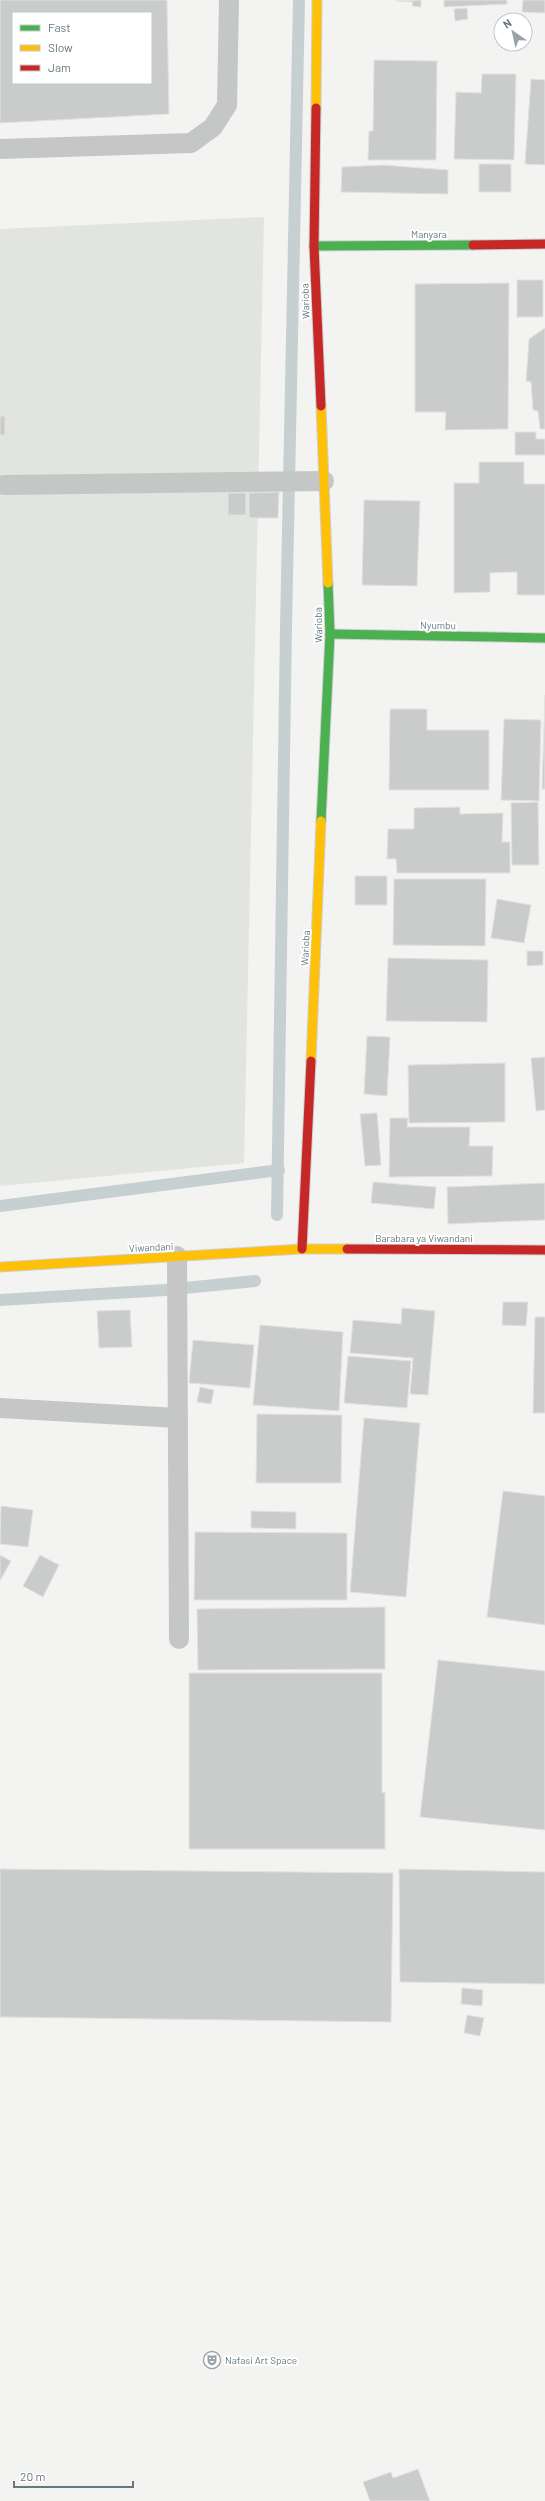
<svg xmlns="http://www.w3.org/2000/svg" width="545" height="2501" font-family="Barlow,sans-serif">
	<rect width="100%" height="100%" fill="#f3f3f1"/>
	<polygon fill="#e2e5df" points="264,217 244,1163 0,1186 0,229"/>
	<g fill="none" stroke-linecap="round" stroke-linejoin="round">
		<g stroke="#c6d0d1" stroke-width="12">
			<polyline points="0,1206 279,1170"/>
			<polyline points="277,1215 286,626 299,0"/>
			<polyline points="0,1300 165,1290 255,1281"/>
		</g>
	</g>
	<g fill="#cacbcb" stroke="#e2e2e1" fill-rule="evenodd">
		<path d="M0 0H167L169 114 0 123ZM13 13H151V83H13Z"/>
		<polygon points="421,0 421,7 412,6 413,2 396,1"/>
		<polygon points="444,0 507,0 507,4 444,7"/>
		<polygon points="523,0 545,0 545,13 522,12"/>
		<polygon points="467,8 468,19 455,21 454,9"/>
		<polygon points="374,60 437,61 436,160 368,160 369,131 373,131"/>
		<polygon points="482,74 516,74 514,160 454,159 456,92 481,93"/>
		<polygon points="531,79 545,80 545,165 525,164"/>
		<rect x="479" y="164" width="32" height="28"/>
		<polygon points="383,165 448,170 448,194 341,192 342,167"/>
		<rect x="517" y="280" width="26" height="37"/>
		<polygon points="509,283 508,429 445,430 446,412 415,412 415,284"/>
		<polygon points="545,328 545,429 540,429 538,411 533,410 531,382 526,381 529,339"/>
		<rect x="0" y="416" width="5" height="19"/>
		<polygon points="515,432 536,432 536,439 545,439 545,455 515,455"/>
		<polygon points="479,462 524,462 524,484 545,484 545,595 517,595 517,572 490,573 490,592 454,593 454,483 479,483"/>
		<polygon points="279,492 278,518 249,518 249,493"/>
		<rect x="228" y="493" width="18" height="22"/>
		<polygon points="364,500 420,501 417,586 362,585"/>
		<polygon points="545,695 545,789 542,789"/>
		<polygon points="390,709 427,709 427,730 489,730 489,790 389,790"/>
		<polygon points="504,719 541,720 539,801 501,800"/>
		<polygon points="538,802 539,865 512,865 511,803"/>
		<polygon points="460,807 460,814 503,813 502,842 510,842 510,873 397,873 396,859 387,859 388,829 414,829 414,808"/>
		<rect x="355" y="876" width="32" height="29"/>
		<polygon points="394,879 486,879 485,946 393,945"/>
		<polygon points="497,899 531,905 524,943 491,938"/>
		<polygon points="527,951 543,951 543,965 527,966"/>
		<polygon points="388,958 488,960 487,1022 386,1021"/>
		<polygon points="367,1036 390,1037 387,1096 364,1094"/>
		<polygon points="545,1057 545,1110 536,1111 531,1058"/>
		<polygon points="505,1063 505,1122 409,1123 408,1065"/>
		<polygon points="377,1113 381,1165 365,1166 360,1114"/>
		<polygon points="390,1118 408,1118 407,1127 470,1127 469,1146 493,1146 492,1176 389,1177"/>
		<polygon points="373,1182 436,1187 434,1209 371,1203"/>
		<polygon points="545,1183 545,1220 448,1224 447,1187"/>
		<polygon points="503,1302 528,1302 526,1326 502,1325"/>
		<polygon points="402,1308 435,1311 428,1395 410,1394 413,1358 350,1353 353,1320 401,1324"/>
		<polygon points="130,1310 132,1347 99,1348 97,1311"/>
		<polygon points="535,1317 545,1317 545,1413 533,1413"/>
		<polygon points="260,1325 343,1332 339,1411 253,1405"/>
		<polygon points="193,1340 254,1345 250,1388 189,1383"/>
		<polygon points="348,1356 411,1361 407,1408 344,1403"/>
		<polygon points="200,1387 214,1390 211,1404 197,1402"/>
		<polygon points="257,1414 342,1415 341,1483 256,1483"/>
		<polygon points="364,1418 420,1423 406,1597 350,1592"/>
		<polygon points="503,1491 545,1496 545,1625 487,1617"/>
		<polygon points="1,1506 33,1510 28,1547 0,1544"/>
		<polygon points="251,1511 296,1512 296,1529 251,1528"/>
		<polygon points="195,1532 347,1533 347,1600 194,1600"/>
		<polygon points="0,1555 11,1561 0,1581"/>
		<polygon points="40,1555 59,1565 43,1597 23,1586"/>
		<polygon points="385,1607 385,1669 198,1670 197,1609"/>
		<polygon points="438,1660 545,1671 545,1830 420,1817"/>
		<polygon points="189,1673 382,1673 382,1793 385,1792 385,1849 189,1849"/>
		<polygon points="0,1869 393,1873 391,2022 0,2017"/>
		<polygon points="399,1869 545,1872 545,1984 400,1982"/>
		<polygon points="462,1988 483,1990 482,2006 461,2004"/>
		<polygon points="467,2015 484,2018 480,2036 464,2033"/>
		<polygon points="418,2469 430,2501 370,2501 363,2482 391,2472 393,2478"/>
	</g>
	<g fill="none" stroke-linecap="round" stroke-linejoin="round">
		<g stroke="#ced0cf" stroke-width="11">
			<g id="fast">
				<polyline points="314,246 473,245"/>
				<polyline points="330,634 545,638"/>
				<polyline points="321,821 330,634 328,583"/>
			</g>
		</g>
		<g stroke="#ced0cf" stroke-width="11">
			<g id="slow">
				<polyline points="316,108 317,0"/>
				<polyline points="321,406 328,583"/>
				<polyline points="311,1061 321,821"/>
				<polyline points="0,1267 302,1249 347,1249"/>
			</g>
		</g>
		<g stroke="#ced0cf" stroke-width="11">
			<g id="jam">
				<polyline points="316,108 314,246 321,406"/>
				<polyline points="473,245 545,244"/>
				<polyline points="302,1249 311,1061"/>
				<polyline points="347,1249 545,1250"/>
			</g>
		</g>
		<g stroke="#c5c7c7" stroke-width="20">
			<polyline points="0,149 191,143 213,127 227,105 229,0"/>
			<polyline points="4,485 324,481"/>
			<polyline points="177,1256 179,1639"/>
			<polyline points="0,1408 178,1418"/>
		</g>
		<use href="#fast" stroke="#4caf50" stroke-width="9"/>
		<use href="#slow" stroke="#ffc107" stroke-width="9"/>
		<use href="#jam" stroke="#c62828" stroke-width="9"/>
	</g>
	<defs>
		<g id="theatre-ring" transform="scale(0.9)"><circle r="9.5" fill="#fff" stroke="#97a3a7" stroke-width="1.5"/><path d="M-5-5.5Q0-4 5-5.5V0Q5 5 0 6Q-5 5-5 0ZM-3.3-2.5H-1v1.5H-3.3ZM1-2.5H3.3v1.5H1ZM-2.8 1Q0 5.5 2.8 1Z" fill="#97a3a7"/></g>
	</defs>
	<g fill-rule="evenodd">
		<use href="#theatre-ring" x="212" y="2360"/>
	</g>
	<g text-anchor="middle" stroke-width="4" stroke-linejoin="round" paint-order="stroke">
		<g font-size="10" fill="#65787f" stroke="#fff">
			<text x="429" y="238">Manyara</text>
			<text transform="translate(305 301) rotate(-92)" y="4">Warioba</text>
			<text transform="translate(318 625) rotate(-91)" y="4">Warioba</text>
			<text transform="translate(438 625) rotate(1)" y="4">Nyumbu</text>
			<text transform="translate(305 948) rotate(-87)" y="4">Warioba</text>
			<text x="424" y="1242">Barabara ya Viwandani</text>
			<text transform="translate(151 1247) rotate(-3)" y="4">Viwandani</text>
		</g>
		<g font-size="10" fill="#65787f" stroke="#fff" text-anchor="start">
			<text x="225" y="2364">Nafasi Art Space</text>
		</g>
	</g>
	<rect x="12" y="12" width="140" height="72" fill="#ffffff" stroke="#c1c9cc"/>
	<rect x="20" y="25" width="20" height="6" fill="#4caf50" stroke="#c1c9cc"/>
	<text x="48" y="32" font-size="12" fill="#65787f">Fast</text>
	<rect x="20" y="45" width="20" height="6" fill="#ffc107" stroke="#c1c9cc"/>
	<text x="48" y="52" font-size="12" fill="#65787f">Slow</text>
	<rect x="20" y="65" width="20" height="6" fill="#c62828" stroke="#c1c9cc"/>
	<text x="48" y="72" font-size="12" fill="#65787f">Jam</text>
	<g transform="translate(513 32) rotate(326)"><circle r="19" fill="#ffffff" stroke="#c1c9cc"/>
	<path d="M0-3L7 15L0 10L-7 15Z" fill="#97a3a7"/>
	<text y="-6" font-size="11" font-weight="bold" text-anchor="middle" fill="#65787f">N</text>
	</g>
	<path d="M14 2481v6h119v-6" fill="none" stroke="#65787f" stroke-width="2"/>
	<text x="20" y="2481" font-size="12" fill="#65787f" stroke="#ffffff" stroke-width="3" paint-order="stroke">20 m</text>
</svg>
